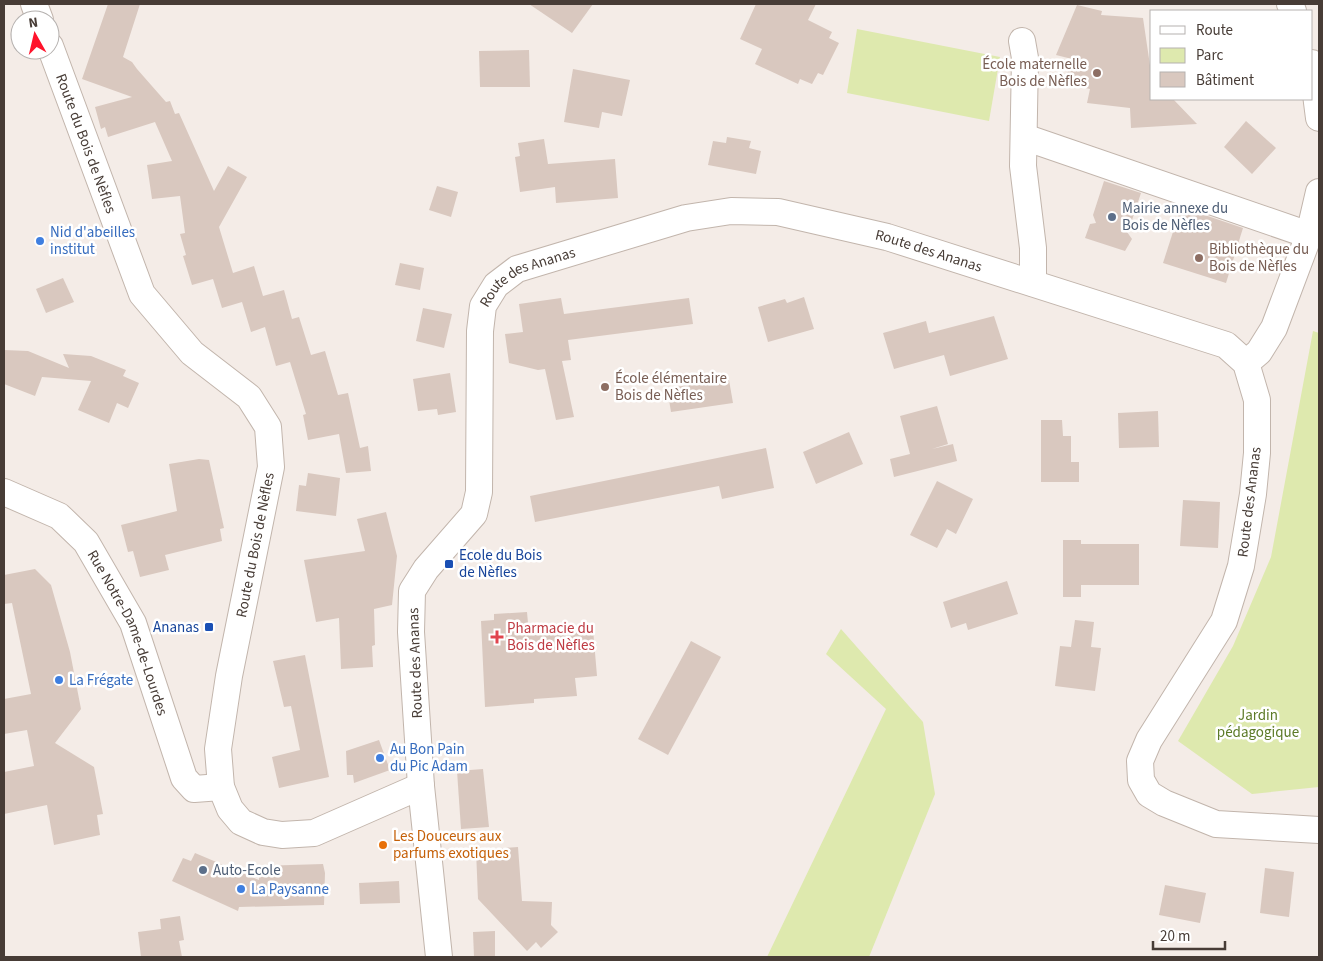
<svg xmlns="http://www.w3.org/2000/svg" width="1323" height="961" font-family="'Source Sans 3',sans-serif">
	<rect width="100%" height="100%" fill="#f4ece7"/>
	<g fill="#dee9ae">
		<polygon points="857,29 1000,57 989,121 847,93"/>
		<polygon points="1313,331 1319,333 1319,787 1252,794 1178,741 1233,646 1271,557"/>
		<polygon points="841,629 923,722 935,794 869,957 767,957 886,709 826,654"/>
	</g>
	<g fill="#d9c8bf">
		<polygon points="108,4 140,4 123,57 132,62 137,69 166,102 170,101 175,114 179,113 214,191 228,166 247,177 219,227 233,273 254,266 263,296 284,290 292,319 299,317 311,355 325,351 338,395 348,393 360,448 368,446 371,471 346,473 339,434 308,440 303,415 306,414 290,362 276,366 265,327 251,332 242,302 222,308 213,279 192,285 183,256 186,255 180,234 185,233 180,196 152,199 147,165 172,161 155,122 108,137 105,127 101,129 95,107 132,97 82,79"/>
		<polygon points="529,4 593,4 572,33"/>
		<polygon points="756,4 816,4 808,20 832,32 829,38 839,43 823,75 818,73 812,84 800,79 798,84 755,64 762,49 740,39"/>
		<polygon points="1077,5 1102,11 1101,15 1143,18 1152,79 1152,99 1173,99 1197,124 1131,128 1130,108 1087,103 1090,89 1064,83 1072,59 1056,55"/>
		<polygon points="529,50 530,87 480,87 479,51"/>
		<polygon points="573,69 630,80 622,116 602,112 599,128 564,122"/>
		<polygon points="1246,121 1276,148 1252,174 1224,147"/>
		<polygon points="727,137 751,141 749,148 761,151 756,174 708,165 713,141 726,143"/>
		<polygon points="544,139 548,164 615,159 618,198 556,203 555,187 520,192 515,157 520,156 518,143"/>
		<polygon points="1104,181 1141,193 1132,220 1130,221 1133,228 1127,232 1132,239 1125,251 1085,238 1090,224 1096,223 1093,215"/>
		<polygon points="437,186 458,192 451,217 429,210"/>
		<polygon points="1181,207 1243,228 1226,283 1163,263"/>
		<polygon points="400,263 424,268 420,290 395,285"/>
		<polygon points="63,278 74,302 46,313 36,289"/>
		<polygon points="804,297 814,329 768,342 758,307 785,299 787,303"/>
		<polygon points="561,298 564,314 689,298 693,324 568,340 571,360 562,361 574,417 556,420 545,369 538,370 509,363 505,334 523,332 519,304"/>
		<polygon points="423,308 452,314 444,348 416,341"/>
		<polygon points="994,316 1008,359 950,376 944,355 894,369 883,333 926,321 929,333"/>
		<polygon points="4,350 28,351 69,368 63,354 91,356 126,370 123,376 139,383 128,408 117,403 109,423 78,410 91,381 42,377 35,396 4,384"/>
		<polygon points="450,373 456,412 438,415 437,409 418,411 413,379"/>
		<polygon points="729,380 733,403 671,412 667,388"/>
		<polygon points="937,406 948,444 932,449 953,444 957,461 894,477 890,459 910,454 900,416"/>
		<polygon points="1158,411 1159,447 1119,448 1118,413"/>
		<polygon points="1041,420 1062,420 1063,436 1071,436 1071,462 1079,462 1079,482 1041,482"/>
		<polygon points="849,432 863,464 816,484 803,452"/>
		<polygon points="766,448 774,488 722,499 719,486 535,522 530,496"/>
		<polygon points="199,459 209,460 224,528 220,529 222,541 165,555 169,570 140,577 133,551 128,552 121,525 177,511 169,464"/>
		<polygon points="308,473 340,478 336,516 296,511 299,485 306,486"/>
		<polygon points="937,481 973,499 956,534 947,529 937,548 910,535"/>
		<polygon points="1183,500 1220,502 1218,548 1180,546"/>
		<polygon points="386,512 397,556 392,605 374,609 375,645 372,646 373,667 341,669 339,618 316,622 304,560 365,551 357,519"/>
		<polygon points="1063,540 1081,540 1081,544 1139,544 1139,585 1081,585 1081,597 1063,597"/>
		<polygon points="35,569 51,585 70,652 81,709 55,743 94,767 103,814 97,815 100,835 54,845 47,805 4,814 4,772 34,766 27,730 4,734 4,699 31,694 12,603 4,604 4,575"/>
		<polygon points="1007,581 1018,614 968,630 966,623 951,628 943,602"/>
		<polygon points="527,612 529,634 593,629 597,676 575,678 577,696 534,699 534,703 485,707 481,621 494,620 494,614"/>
		<polygon points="1075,620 1094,622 1091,647 1101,648 1095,691 1055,686 1060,646 1071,647"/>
		<polygon points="691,641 721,657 668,755 638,739"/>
		<polygon points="305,655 329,777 279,788 272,757 300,750 291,706 284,707 273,661"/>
		<polygon points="379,740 390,770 354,783 353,775 347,775 346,751"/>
		<polygon points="483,769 489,827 461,829 457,771"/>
		<polygon points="518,847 522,901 552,902 551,925 558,932 541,948 536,942 527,951 478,899 476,850"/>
		<polygon points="195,853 259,880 259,866 323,864 325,873 324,905 239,907 238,911 172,881 183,858 191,861"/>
		<polygon points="1265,868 1294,872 1289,917 1260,913"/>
		<polygon points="399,881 400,903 360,904 359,883"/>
		<polygon points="1165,885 1206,893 1200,923 1159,915"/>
		<polygon points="180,916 184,940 179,941 182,957 141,957 138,932 161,929 160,919"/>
		<polygon points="495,931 495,956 474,957 473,932"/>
	</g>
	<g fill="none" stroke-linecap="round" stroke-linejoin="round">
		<g stroke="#c2b5ac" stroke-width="28">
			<g id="street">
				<polyline points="34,4 40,20"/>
				<polyline points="1290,4 1293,11"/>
				<polyline points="1022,41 1025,58 1023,166 1033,248 1033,283"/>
				<path id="s1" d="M50 46 142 294 192 353 249 397 268 427 271 467 229 676 218 749 221 787 230 809 241 822 263 832 282 835 314 833 421 786"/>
				<polyline points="1312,63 1319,118"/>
				<polyline points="1024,137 1309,235"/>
				<polyline points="1246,363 1259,352 1274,328 1309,235 1319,192"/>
				<path id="s2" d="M4 492 59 516 86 542 133 623 184 778 194 789 221 787"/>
				<path id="s3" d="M439 957 421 786 411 632 412 591 426 569 474 514 479 492 480 331 483 306 496 285 517 269 686 218 731 211 778 212 887 237 1226 345 1246 363 1257 400V453L1253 494 1241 566 1224 621 1149 740 1140 761 1141 780 1149 794 1164 803 1216 824 1319 830"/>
			</g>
		</g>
		<use href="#street" stroke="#fff" stroke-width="26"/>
	</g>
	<g fill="#8d6e63" stroke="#fff" stroke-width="2">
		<circle cx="1097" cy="73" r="5"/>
		<circle cx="1199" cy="258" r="5"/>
		<circle cx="605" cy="387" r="5"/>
	</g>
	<g fill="#5c6f8a" stroke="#fff" stroke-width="2">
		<circle cx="1112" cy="217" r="5"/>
		<circle cx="203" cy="870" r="5"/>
	</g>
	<g fill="#3f7fe0" stroke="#fff" stroke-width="2">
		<circle cx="40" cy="241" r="5"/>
		<circle cx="59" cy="680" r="5"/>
		<circle cx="380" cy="758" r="5"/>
		<circle cx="241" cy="889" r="5"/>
	</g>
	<g fill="#1a4fb4" stroke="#fff" stroke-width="2">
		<rect x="444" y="559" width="10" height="10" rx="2.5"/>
		<rect x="204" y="622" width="10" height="10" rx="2.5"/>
	</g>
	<path fill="#e0444e" stroke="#fff" stroke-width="2" d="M494.5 629.5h5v5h5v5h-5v5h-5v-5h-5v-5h5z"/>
	<circle fill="#e8710a" stroke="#fff" stroke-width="2" cx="383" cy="845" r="5"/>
	<g text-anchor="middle" stroke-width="5" stroke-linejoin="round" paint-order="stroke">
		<g font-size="15" fill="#785e54" stroke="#fff" text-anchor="start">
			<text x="1087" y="69" text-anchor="end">École maternelle<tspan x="1087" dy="17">Bois de Nèfles</tspan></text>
			<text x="1209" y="254">Bibliothèque du<tspan x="1209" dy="17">Bois de Nèfles</tspan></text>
			<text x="615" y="383">École élémentaire<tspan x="615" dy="17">Bois de Nèfles</tspan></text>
		</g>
		<g font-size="15" fill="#473c36" stroke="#fff">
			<text dy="5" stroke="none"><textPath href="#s1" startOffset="104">Route du Bois de Nèfles</textPath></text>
			<text dy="5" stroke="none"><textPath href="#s3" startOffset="1151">Route des Ananas</textPath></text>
			<text dy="5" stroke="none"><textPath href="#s3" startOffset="731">Route des Ananas</textPath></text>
			<text transform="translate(1249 502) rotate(-83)" y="5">Route des Ananas</text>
			<text transform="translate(255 545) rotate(-79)" y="5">Route du Bois de Nèfles</text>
			<text dy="5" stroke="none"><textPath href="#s2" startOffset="198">Rue Notre-Dame-de-Lourdes</textPath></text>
			<text transform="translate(415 663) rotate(-92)" y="5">Route des Ananas</text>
		</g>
		<g font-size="15" fill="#4e5e75" stroke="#fff" text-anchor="start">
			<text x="1122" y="213">Mairie annexe du<tspan x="1122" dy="17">Bois de Nèfles</tspan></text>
			<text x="213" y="875">Auto-Ecole</text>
		</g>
		<g font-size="15" fill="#366cbe" stroke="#fff" text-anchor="start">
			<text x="50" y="237">Nid d'abeilles<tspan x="50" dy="17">institut</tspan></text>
			<text x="69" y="685">La Frégate</text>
			<text x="390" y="754">Au Bon Pain<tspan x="390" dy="17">du Pic Adam</tspan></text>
			<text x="251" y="894">La Paysanne</text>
		</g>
		<g font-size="15" fill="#164399" stroke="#fff" text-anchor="start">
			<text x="459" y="560">Ecole du Bois<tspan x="459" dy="17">de Nèfles</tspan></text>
			<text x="199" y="632" text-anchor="end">Ananas</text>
		</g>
		<g font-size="15" fill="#be3a42" stroke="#fff" text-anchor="start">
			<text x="507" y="633">Pharmacie du<tspan x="507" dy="17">Bois de Nèfles</tspan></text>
		</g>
		<g font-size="15" fill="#5c7a27" stroke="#fff">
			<text x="1258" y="720">Jardin<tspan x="1258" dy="17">pédagogique</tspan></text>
		</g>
		<g font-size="15" fill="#c56008" stroke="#fff" text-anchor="start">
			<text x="393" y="841">Les Douceurs aux<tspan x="393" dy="17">parfums exotiques</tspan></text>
		</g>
	</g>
	<rect width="1323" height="961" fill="none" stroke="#473c36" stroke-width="10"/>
	<rect x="1150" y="10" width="162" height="90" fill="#ffffff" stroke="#b5b1af"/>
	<rect x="1160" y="26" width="25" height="8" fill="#ffffff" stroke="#b5b1af"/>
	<text x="1196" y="35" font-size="15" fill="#473c36">Route</text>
	<rect x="1160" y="48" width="25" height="15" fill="#dee9ae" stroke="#b5b1af"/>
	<text x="1196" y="60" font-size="15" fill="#473c36">Parc</text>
	<rect x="1160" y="72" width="25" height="15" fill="#d9c8bf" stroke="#b5b1af"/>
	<text x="1196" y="85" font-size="15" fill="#473c36">Bâtiment</text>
	<g transform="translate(35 35) rotate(352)"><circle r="24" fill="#ffffff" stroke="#b5b1af"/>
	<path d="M0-4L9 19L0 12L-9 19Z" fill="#ff132b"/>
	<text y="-8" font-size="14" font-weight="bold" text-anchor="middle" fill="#473c36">N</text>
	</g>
	<path d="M1153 941v8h72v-8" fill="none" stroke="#473c36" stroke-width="2.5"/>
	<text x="1160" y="941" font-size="15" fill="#473c36" stroke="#ffffff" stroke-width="4" paint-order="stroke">20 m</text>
</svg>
